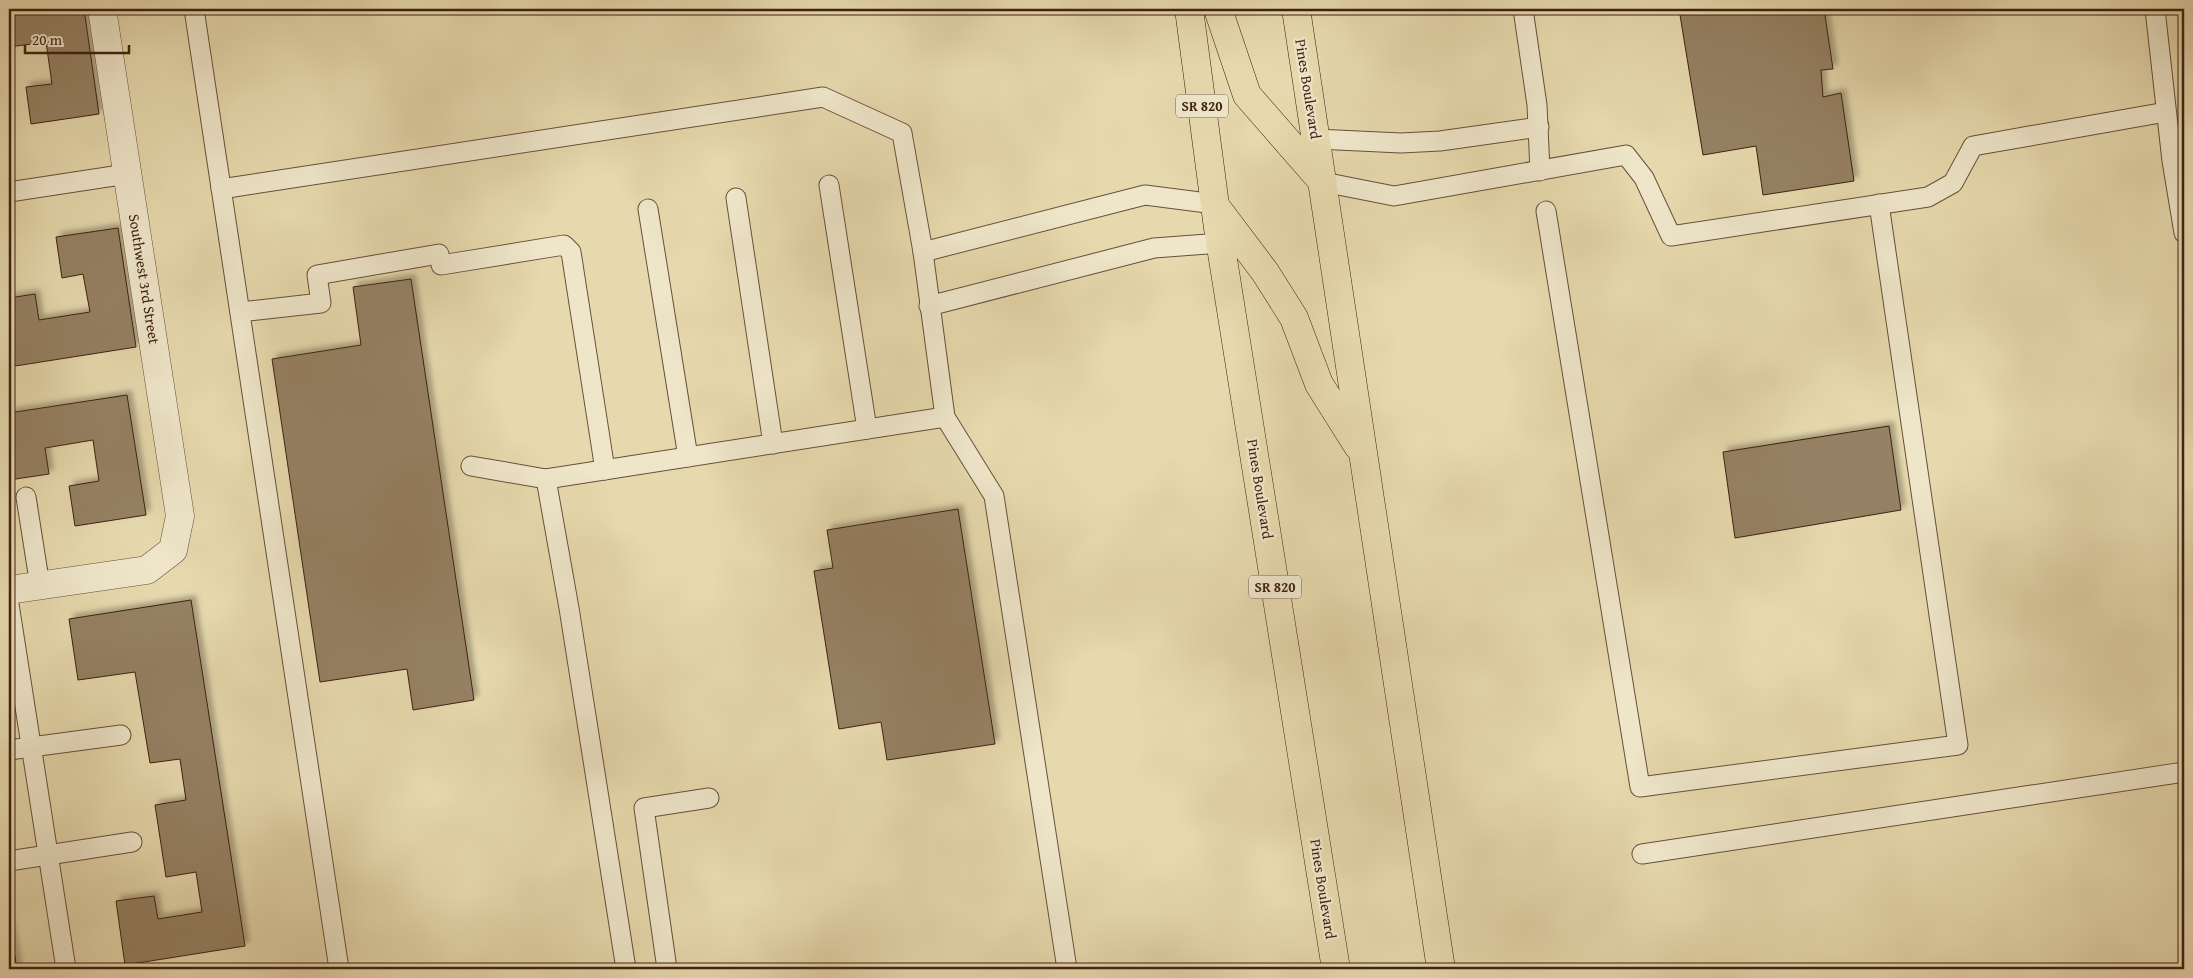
<svg xmlns="http://www.w3.org/2000/svg" width="2193" height="978" font-family="'Gentium Book Plus',serif">
	<defs>
		<filter id="shadow"><feDropShadow dx="4.5" dy="-4.5" stdDeviation="2.5" flood-color="#0004"/></filter>
	</defs>
	<rect width="100%" height="100%" fill="#e6d9ad"/>
	<filter id="stains"><feTurbulence type="fractalNoise" baseFrequency=".004" numOctaves="4"/><feColorMatrix values="0 0 0 0 .2 0 0 0 0 .09 0 0 0 0 .02 0 0 0 .5 -.17"/></filter>
	<radialGradient id="worn" r=".72"><stop offset=".6" stop-color="#630" stop-opacity="0"/><stop offset="1" stop-color="#630" stop-opacity=".3"/></radialGradient>
	<g fill="#958163" stroke="#3e2112" filter="url(#shadow)">
		<polygon points="9,9 84,9 99,114 31,124 26,87 52,84 46,42 9,47"/>
		<polygon points="1679,9 1824,9 1833,69 1821,70 1823,97 1841,93 1854,181 1763,195 1756,146 1703,155"/>
		<polygon points="118,228 136,347 9,367 9,298 35,294 39,320 90,312 83,274 62,278 56,237"/>
		<polygon points="411,279 474,700 413,710 407,669 320,682 272,359 361,345 353,287"/>
		<polygon points="127,395 146,515 75,526 69,486 99,481 93,440 45,448 49,474 9,480 9,413"/>
		<polygon points="1889,426 1901,510 1735,538 1723,452"/>
		<polygon points="958,509 995,744 887,760 881,722 839,729 814,571 833,568 827,530"/>
		<polygon points="191,600 245,946 125,965 116,901 154,896 158,919 202,912 196,872 166,877 155,805 186,800 180,759 150,763 135,672 78,680 69,619"/>
		<polygon points="9,920 17,969 9,969"/>
	</g>
	<g fill="none" stroke-linecap="round" stroke-linejoin="round">
		<g stroke="#684f39" stroke-width="21">
			<g id="lane">
				<polyline points="194,9 339,969"/>
				<polyline points="1523,9 1537,105 1540,171"/>
				<polyline points="2155,9 2172,161 2184,233"/>
				<polyline points="1316,139 1401,143 1440,141 1539,127"/>
				<polyline points="1323,182 1394,196 1626,155 1644,178 1671,236 1928,197 1953,183 1973,146 2166,112"/>
				<polyline points="829,185 867,429"/>
				<polyline points="221,189 823,97 902,133 923,252 945,417 994,496 1067,969"/>
				<polyline points="9,192 127,174"/>
				<polyline points="736,198 773,444"/>
				<polyline points="648,209 688,457"/>
				<polyline points="1546,211 1640,787 1958,745 1879,204"/>
				<polyline points="923,252 1145,195 1215,204"/>
				<polyline points="441,265 564,245 571,252 605,470"/>
				<polyline points="929,306 1154,248 1221,243"/>
				<polyline points="240,312 321,303 317,275 439,254"/>
				<polyline points="471,466 546,479 945,417"/>
				<polyline points="546,479 569,608 626,969"/>
				<polyline points="26,497 40,586"/>
				<polyline points="9,604 66,969"/>
				<polyline points="9,750 121,735"/>
				<polyline points="1642,854 2184,772"/>
				<polyline points="9,861 132,842"/>
				<polyline points="667,969 644,808 709,798"/>
			</g>
		</g>
		<g stroke="#684f39" stroke-width="29">
			<polyline id="street" points="9,590 147,570 173,550 180,516 102,9"/>
		</g>
		<g stroke="#3e2112" stroke-width="29">
			<g id="highway">
				<polyline points="1189,9 1218,228 1336,969"/>
				<polyline points="1218,9 1247,95 1322,181"/>
				<polyline points="1296,9 1441,969"/>
				<polyline points="1216,207 1265,272 1294,318 1319,384 1358,446"/>
			</g>
		</g>
		<use href="#lane" stroke="#efe6ca" stroke-width="19"/>
		<use href="#street" stroke="#efe6ca" stroke-width="28"/>
		<use href="#highway" stroke="#e6d9ad" stroke-width="28"/>
	</g>
	<g text-anchor="middle" stroke-width="4.5" stroke-linejoin="round" paint-order="stroke">
		<g fill="#efe6ca" stroke="#735c49" stroke-width="1">
			<rect x="1176" y="94.5" width="52" height="23" rx="4"/>
			<rect x="1249" y="575.5" width="52" height="23" rx="4"/>
		</g>
		<g font-size="14" font-weight="bold" fill="#3e2112">
			<text x="1202" y="111">SR 820</text>
			<text x="1275" y="592">SR 820</text>
		</g>
		<g font-size="15" fill="#3e2112" stroke="#efe6ca">
			<text transform="translate(1308 89) rotate(81)" y="5">Pines Boulevard</text>
			<text transform="translate(144 279) rotate(81)" y="5">Southwest 3rd Street</text>
			<text transform="translate(1260 489) rotate(81)" y="5">Pines Boulevard</text>
			<text transform="translate(1323 889) rotate(81)" y="5">Pines Boulevard</text>
		</g>
	</g>
	<rect width="2193" height="978" fill="none" stroke="#e6d9ad" stroke-width="30"/>
	<rect x="10" y="10" width="2173" height="958" fill="none" stroke="#3e2112" stroke-width="2.5"/>
	<rect x="15" y="15" width="2163" height="948" fill="none" stroke="#3e2112"/>
	<path d="M25 45v8h104v-8" fill="none" stroke="#3e2112" stroke-width="2.5"/>
	<text x="32" y="45" font-size="15" fill="#3e2112" stroke="#efe6ca" stroke-width="4" paint-order="stroke">20 m</text>
	<rect width="100%" height="100%" filter="url(#stains)"/>
	<rect width="100%" height="100%" fill="url(#worn)"/>
</svg>
